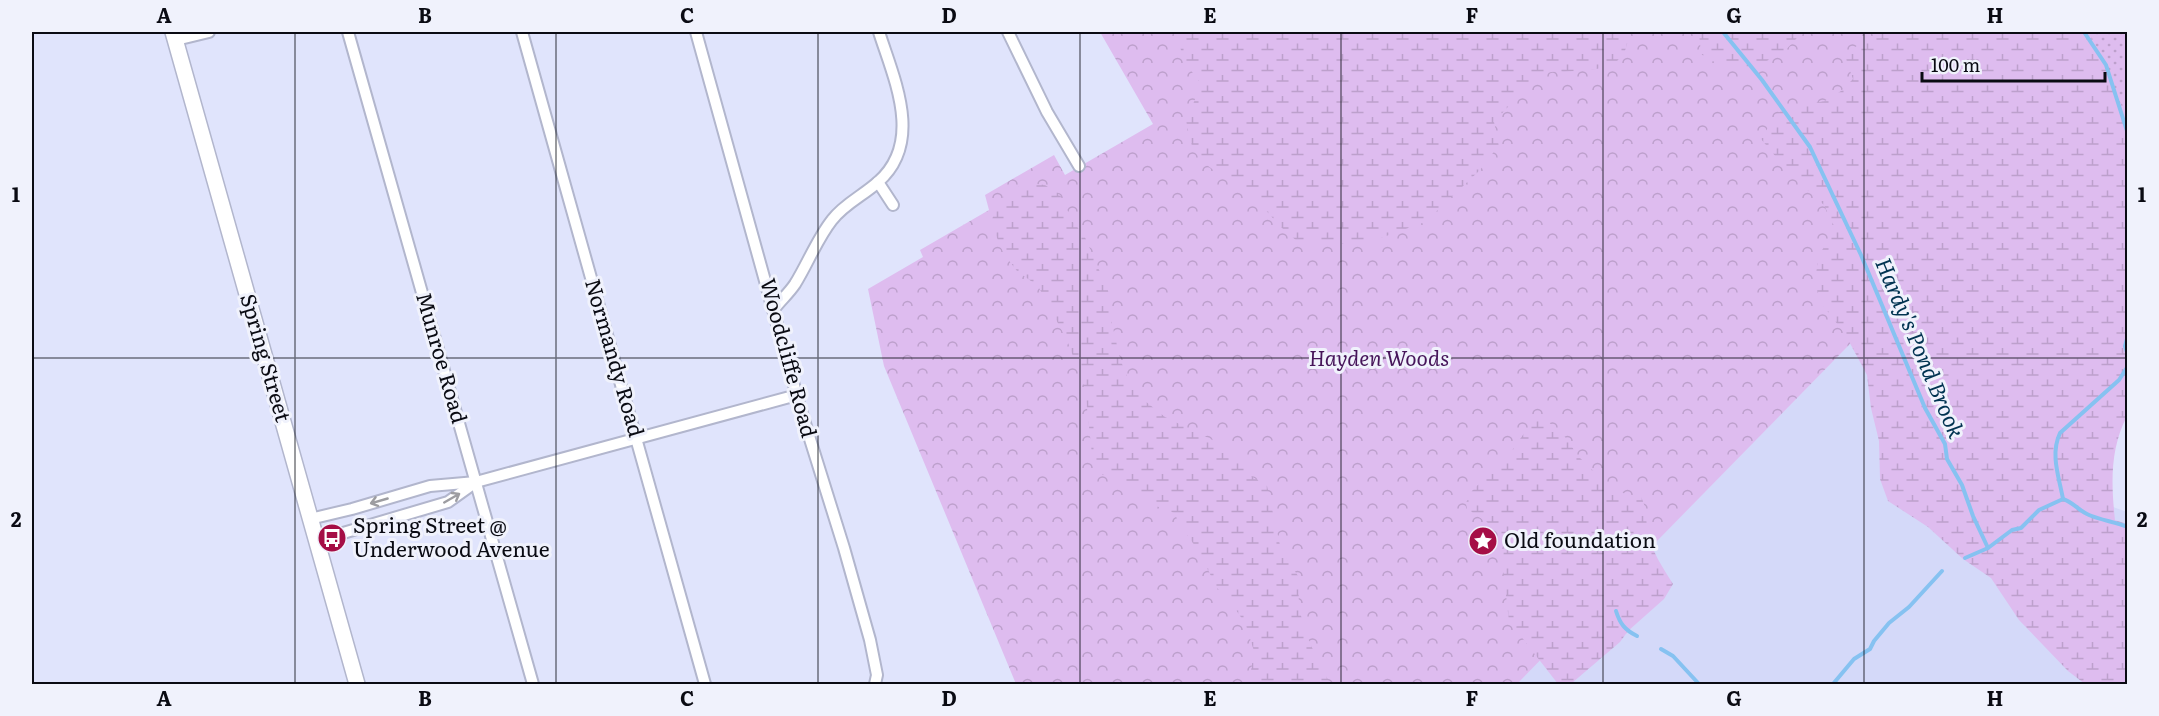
<svg xmlns="http://www.w3.org/2000/svg" width="2159" height="716" font-family="Literata,serif">
	<defs>
		<pattern id="grass-dots" width="8" height="8" patternUnits="userSpaceOnUse" patternTransform="scale(1.5)"><rect width="8" height="8" fill="#debcef"/><path d="M2 2h.1M6 6h.1" fill="none" stroke="#bda0cc" stroke-width="1.8" stroke-linecap="round"/></pattern>
		<pattern id="forest-crowns" width="20" height="18" patternUnits="userSpaceOnUse" patternTransform="scale(1.5)"><rect width="20" height="18" fill="#debcef"/><path d="M2 6a3 3 0 1 1 6 0M12 15a3 3 0 1 1 6 0" fill="none" stroke="#bda0cc"/></pattern>
		<pattern id="wetland-marsh" width="20" height="14" patternUnits="userSpaceOnUse" patternTransform="scale(1.5)"><rect width="20" height="14" fill="#debcef"/><path d="M1 5h8M5 5V1M11 12h8M15 12V8" fill="none" stroke="#bda0cc"/></pattern>
	</defs>
	<rect width="100%" height="100%" fill="#e0e4fc"/>
	<polygon fill="#d4d9f9" points="1941,251 2063,489 2127,512 2127,684 1516,684"/>
	<polygon fill="url(#grass-dots)" points="2088,32 2127,32 2127,152 2108,70"/>
	<polygon fill="url(#forest-crowns)" points="1100,32 2088,32 2108,70 2127,153 2127,324 1941,251 1517,684 1016,684 884,366 868,289 923,257 920,250 989,210 985,195 1054,155 1065,175 1153,124"/>
	<g fill="url(#wetland-marsh)">
		<path d="M1176 32H1628C1629 72 1595 69 1564 72 1558 72 1550 71 1545 74 1530 82 1506 109 1494 122L1499 145 1480 170 1425 222 1364 244 1298 242 1282 228 1260 204 1204 163 1193 150 1186 122 1201 84 1184 61Z"/>
		<path d="M1699 32H1801C1780 65 1734 79 1701 54Z"/>
		<path d="M1879 32H2088L2106 63 2122 107 2126 126 2125 140 2128 157 2127 416C2110 449 2111 483 2115 520L2127 524V684H2085L2068 671 2019 620 1991 578 1963 559 1928 527 1888 501 1880 479 1879 441 1871 408 1867 375 1845 334 1822 304 1814 280 1820 253 1836 230 1824 205 1792 176 1761 139 1775 116 1783 109 1825 101 1841 91 1853 79 1845 57C1853 45 1868 41 1879 32Z"/>
		<path d="M1026 183 1045 185 1060 195 1073 222 1084 235 1109 293V310L1120 359 1129 381 1140 397 1165 417 1229 448 1243 463 1251 476 1267 486 1281 550 1300 579C1293 618 1314 651 1330 684H1249L1254 651 1245 623 1227 597 1217 588 1198 550 1182 528 1174 513 1151 504 1138 493 1112 478 1103 475 1093 464 1085 389 1067 340 1038 286 1017 271 1004 254 991 224 996 205 1008 192Z"/>
		<path d="M1542 416 1567 439 1578 456 1614 491 1641 497C1648 511 1645 519 1648 533 1652 552 1663 568 1673 584L1664 599 1628 631 1620 642 1572 683 1558 684 1509 621 1503 569 1504 545 1500 531 1467 509 1466 503 1471 492 1513 449 1525 432Z"/>
	</g>
	<g fill="none" stroke-linecap="round" stroke-linejoin="round">
		<g stroke="#86c2f1" stroke-width="4">
			<path d="M1723 32 1762 80 1810 147 1861 255 1925 408 1945 444 1947 459 1962 485 1973 516 1988 548 2012 530 2021 528 2039 510 2063 499C2073 502 2079 511 2089 515 2101 520 2115 522 2128 527"/>
			<polyline points="2084,32 2106,65 2127,131 2128,143"/>
			<polyline points="2128,335 2125,346 2128,355"/>
			<path d="M2063 499C2059 477 2050 454 2060 433L2119 380 2128 366"/>
			<polyline points="1965,558 1988,548"/>
			<path d="M1616 611C1620 624 1625 630 1637 636"/>
			<polyline points="1661,649 1673,656 1699,684"/>
			<polyline points="1833,684 1854,659 1870,649 1874,641 1889,623 1909,607 1942,571"/>
		</g>
		<g stroke="#b2b6cd" stroke-width="14">
			<g id="minor">
				<polyline points="348,32 533,684"/>
				<polyline points="522,32 705,684"/>
				<polyline points="696,32 800,407 844,548 870,640 877,675 875,684"/>
				<polyline points="1008,32 1047,112 1079,166"/>
				<polyline points="176,40 209,32"/>
				<polyline points="878,182 893,205"/>
				<path d="M774 309C781 300 789 293 795 284 808 263 817 239 832 220 844 204 864 195 878 182 924 142 894 79 879 32"/>
				<polyline points="310,519 352,509 430,486 476,482 797,395"/>
				<polyline points="316,541 448,502 476,482"/>
			</g>
		</g>
		<g stroke="#b2b6cd" stroke-width="18">
			<polyline id="secondary" points="173,32 357,684"/>
		</g>
		<use href="#minor" stroke="#fff" stroke-width="10"/>
		<use href="#secondary" stroke="#fff" stroke-width="15"/>
	</g>
	<defs><path id="oneway-shaft" d="M-6 0H5M1.5-3L5.5 0L1.5 3" fill="none" stroke-width="1.6" stroke-linecap="round" stroke-linejoin="round" transform="scale(1.5)"/></defs>
	<g stroke="#9d9da1">
		<use href="#oneway-shaft" transform="translate(452 498) rotate(-30)"/>
		<use href="#oneway-shaft" transform="translate(379 501) rotate(164)"/>
	</g>
	<path fill="none" stroke="#0a0b13" stroke-width="1.5" stroke-opacity="0.55" d="M295 32V684M556 32V684M818 32V684M1080 32V684M1341 32V684M1603 32V684M1864 32V684M32 358H2128"/>
	<defs>
		<g id="bus-disc" transform="scale(1.5)"><circle r="9.5" fill="#a50e46" stroke="#f0f2fc"/><path d="M-5-6H5V4H4V6H2V4H-2V6H-4V4H-5ZM-3.5-4V0h7V-4ZM-3.5 1.2v1.5H-2V1.2ZM2 1.2v1.5H3.5V1.2Z" fill="#fff"/></g>
		<g id="sight-disc" transform="scale(1.5)"><circle r="9.5" fill="#a50e46" stroke="#f0f2fc"/><path d="M0-6L1.8-2.2L6-1.7L2.9 1.2L3.7 5.4L0 3.3L-3.7 5.4L-2.9 1.2L-6-1.7L-1.8-2.2Z" fill="#fff"/></g>
	</defs>
	<g fill-rule="evenodd">
		<use href="#bus-disc" x="332" y="538"/>
		<use href="#sight-disc" x="1483" y="541"/>
	</g>
	<g text-anchor="middle" stroke-width="6" stroke-linejoin="round" paint-order="stroke">
		<g font-size="21" fill="#0a0b13" stroke="#f0f2fc">
			<text transform="translate(265 358) rotate(74)" y="7">Spring Street</text>
			<text transform="translate(441 358) rotate(74)" y="7">Munroe Road</text>
			<text transform="translate(614 358) rotate(74)" y="7">Normandy Road</text>
			<text transform="translate(788 358) rotate(75)" y="7">Woodcliffe Road</text>
		</g>
		<g font-size="21" font-style="italic" fill="#46155a" stroke="#f0f2fc">
			<text x="1379" y="366">Hayden Woods</text>
		</g>
		<g font-size="21" fill="#0a0b13" stroke="#f0f2fc" text-anchor="start">
			<text x="353" y="533">Spring Street @<tspan x="353" dy="24">Underwood Avenue</tspan></text>
			<text x="1504" y="548">Old foundation</text>
		</g>
		<g font-size="22" font-style="italic" fill="#013351" stroke="#f0f2fc">
			<text transform="translate(1920 348) rotate(67)" y="8">Hardy's Pond Brook</text>
		</g>
	</g>
	<rect width="2159" height="716" fill="none" stroke="#f0f2fc" stroke-width="66"/>
	<path d="M1922 72v9h183v-9" fill="none" stroke="#0a0b13" stroke-width="3"/>
	<text x="1931" y="72" font-size="18" fill="#0a0b13" stroke="#f0f2fc" stroke-width="4.5" paint-order="stroke">100 m</text>
	<rect x="33" y="33" width="2093" height="650" fill="none" stroke="#0a0b13" stroke-width="2"/>
	<g font-size="20" text-anchor="middle" font-weight="bold" fill="#0a0b13">
		<text x="164" y="23">A</text>
		<text x="425" y="23">B</text>
		<text x="687" y="23">C</text>
		<text x="949" y="23">D</text>
		<text x="1210" y="23">E</text>
		<text x="1472" y="23">F</text>
		<text x="1734" y="23">G</text>
		<text x="1995" y="23">H</text>
		<text x="16" y="202">1</text>
		<text x="2142" y="202">1</text>
		<text x="16" y="527">2</text>
		<text x="2142" y="527">2</text>
		<text x="164" y="706">A</text>
		<text x="425" y="706">B</text>
		<text x="687" y="706">C</text>
		<text x="949" y="706">D</text>
		<text x="1210" y="706">E</text>
		<text x="1472" y="706">F</text>
		<text x="1734" y="706">G</text>
		<text x="1995" y="706">H</text>
	</g>
</svg>
